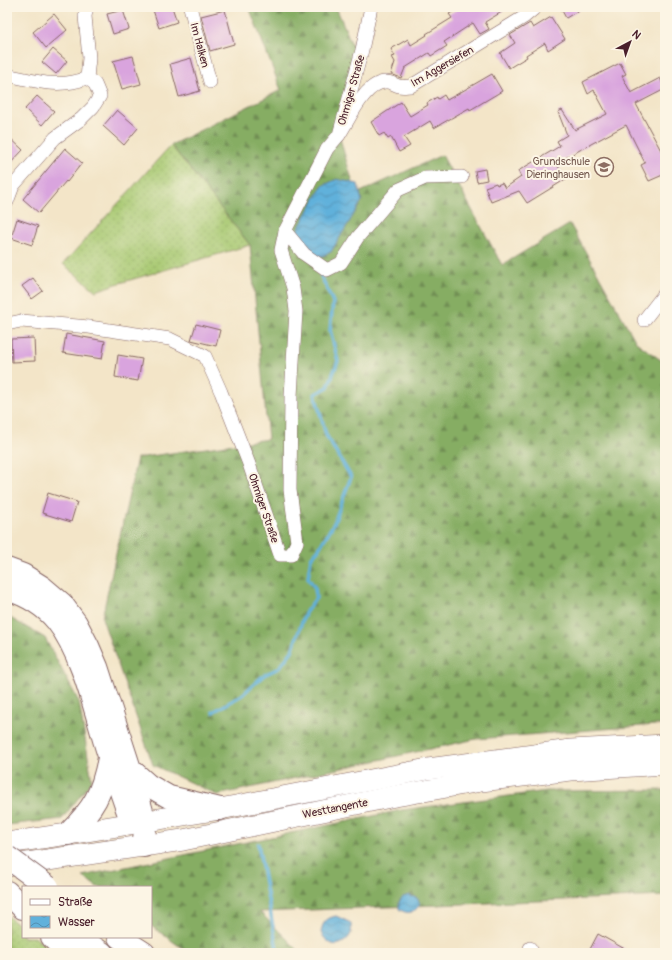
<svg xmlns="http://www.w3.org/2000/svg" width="672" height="960" font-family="Pangolin,sans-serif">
	<defs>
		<pattern id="grass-dots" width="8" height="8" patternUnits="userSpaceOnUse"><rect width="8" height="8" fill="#a8c972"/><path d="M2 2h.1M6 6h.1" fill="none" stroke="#92ac63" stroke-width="1.8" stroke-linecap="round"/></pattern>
		<pattern id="forest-firs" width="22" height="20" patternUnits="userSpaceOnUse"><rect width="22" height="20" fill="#86ad64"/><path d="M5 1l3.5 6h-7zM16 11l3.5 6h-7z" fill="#708c53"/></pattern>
		<pattern id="water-waves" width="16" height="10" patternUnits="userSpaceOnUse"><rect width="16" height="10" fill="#61b1db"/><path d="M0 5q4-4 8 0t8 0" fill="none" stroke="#528fb2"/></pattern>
	</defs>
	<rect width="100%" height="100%" fill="#fcf5e5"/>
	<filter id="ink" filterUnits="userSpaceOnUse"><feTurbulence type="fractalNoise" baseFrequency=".025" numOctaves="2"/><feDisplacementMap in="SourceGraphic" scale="8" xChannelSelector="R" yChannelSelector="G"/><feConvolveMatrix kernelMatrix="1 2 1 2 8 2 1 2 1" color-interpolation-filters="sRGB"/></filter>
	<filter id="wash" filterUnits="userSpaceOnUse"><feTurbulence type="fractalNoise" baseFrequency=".012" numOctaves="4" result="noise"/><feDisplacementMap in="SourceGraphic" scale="16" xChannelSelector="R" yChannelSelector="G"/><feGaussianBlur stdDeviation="0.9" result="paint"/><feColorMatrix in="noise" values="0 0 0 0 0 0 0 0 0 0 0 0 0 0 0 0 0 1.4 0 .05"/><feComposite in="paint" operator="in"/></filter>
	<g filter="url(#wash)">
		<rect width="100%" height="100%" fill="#f3e5c8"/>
		<g fill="url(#grass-dots)" stroke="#79744e">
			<polygon points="171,145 250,245 113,285 96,291 63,264"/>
			<polygon points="7,916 23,928 23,937 35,937 53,953 7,953"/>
		</g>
		<g fill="url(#forest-firs)" stroke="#686648">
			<polygon points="249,7 336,7 355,52 339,135 356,194 442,155 502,265 570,224 636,342 665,363 665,725 655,725 476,739 217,795 153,765 102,618 137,458 268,439 250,245 171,145 281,90"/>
			<polygon points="7,616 45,638 79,702 92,781 62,819 7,825"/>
			<polygon points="665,790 665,896 260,912 301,953 189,953 151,926 151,887 97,887 82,876 402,810 547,791"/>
		</g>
		<g fill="url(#water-waves)" stroke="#566883">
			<polygon points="337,179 358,184 362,201 331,252 318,258 301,240 297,231 322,186"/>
			<path d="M409 895 417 898 420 903C416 913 407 915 399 909V902L403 897Z"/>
			<path d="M336 916 351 923C351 926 352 931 351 933 350 937 346 941 342 943 333 948 326 941 321 933 322 923 326 918 336 916Z"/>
		</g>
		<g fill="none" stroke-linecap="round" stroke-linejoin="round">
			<g stroke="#61b1db" stroke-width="3.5">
				<polyline points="213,712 242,695 264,675 279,668 292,651 305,613 316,598 315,588 308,578 311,558 318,550 334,523 351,477 326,435 315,394 328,387 338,361 330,330 333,302 321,276"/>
				<polyline points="258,844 277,949 279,953"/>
			</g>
		</g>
		<g id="blocks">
			<g fill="#d9a4de">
				<polygon points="152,7 172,7 177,22 159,28"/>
				<polygon points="461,7 510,7 485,22 489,29 480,34 473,23 444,42 447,46 431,56 429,53 405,68 401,78 391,74 395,62 392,57 395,56 391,49 408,39 411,45 427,35 426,34 452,18 449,14"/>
				<polygon points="560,7 584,7 566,18"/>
				<polygon points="123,10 129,29 113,34 107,14"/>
				<polygon points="225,10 234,44 210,51 201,16"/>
				<polygon points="54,14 67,30 46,48 33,32"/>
				<polygon points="551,17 565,39 548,50 545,43 526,55 527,57 509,68 500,53 515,43 510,35 530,23 533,28"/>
				<polygon points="53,49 67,61 56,74 42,62"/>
				<polygon points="133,56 141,84 122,89 113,61"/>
				<polygon points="191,58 200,91 179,97 170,64"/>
				<polygon points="620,63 626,74 622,76 631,93 660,78 665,89 636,104 665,158 665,174 649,181 641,165 645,163 626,125 556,163 566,179 527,203 519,191 491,202 485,187 496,183 497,185 502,183 505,188 521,177 518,171 560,146 557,141 567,135 558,112 562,110 575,130 607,114 594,90 588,94 583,82"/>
				<polygon points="492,74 502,91 470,110 469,108 434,128 430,121 404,137 410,146 399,152 391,137 388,139 384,133 379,136 371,122 401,102 410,116 428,105 427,103 437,97 438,99 444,95 447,100"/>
				<polygon points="37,96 54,111 42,125 25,109"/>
				<polygon points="117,110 138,128 124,145 103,126"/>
				<polygon points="7,135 23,150 7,167"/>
				<polygon points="65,148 82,163 67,182 66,181 39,213 23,199"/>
				<polygon points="485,169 487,180 477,182 475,171"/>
				<polygon points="17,219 38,226 32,245 11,238"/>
				<polygon points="33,278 43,291 32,299 22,286"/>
				<polygon points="196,324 220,330 216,346 191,340"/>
				<polygon points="66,334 105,341 102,359 63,353"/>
				<polygon points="34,338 35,361 12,362 11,339"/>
				<polygon points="118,355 142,359 138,381 115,377"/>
				<polygon points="48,493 77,502 71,522 42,513"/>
				<polygon points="598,934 632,953 588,953"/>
			</g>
		</g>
	</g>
	<g filter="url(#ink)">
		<use href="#blocks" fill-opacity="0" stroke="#856462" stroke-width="1"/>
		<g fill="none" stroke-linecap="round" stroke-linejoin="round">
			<g stroke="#856462" stroke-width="14">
				<g id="minor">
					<polyline points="190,7 210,82"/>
					<path d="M7 75C36 81 58 89 87 78L89 58 85 16 87 7"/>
					<path d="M339 135C349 120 366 80 387 82 391 82 395 85 399 86 403 87 407 86 411 86L524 17 536 7"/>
					<polyline points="7,202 13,186 55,138 81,119 93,107 100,96 95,84 87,78"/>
					<polyline points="285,231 327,149 339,135 362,50 371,7"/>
					<polyline points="644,320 665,293"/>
					<polyline points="7,324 21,321 33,322 89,327 170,339 205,356 221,392 249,464 280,555 291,555 297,542 290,490 291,396 296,311 293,288 281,250 285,231 304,254 327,270 341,263 358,237 398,190 425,178 462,177"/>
					<polyline points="530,948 533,953"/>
				</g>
			</g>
			<g stroke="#856462" stroke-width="22">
				<g id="primary">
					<polyline points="7,843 68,834 220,809 428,769 571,750 665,745"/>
					<polyline points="7,866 183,840 390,797 481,781 571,770 665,764"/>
				</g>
			</g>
			<g stroke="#856462" stroke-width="24">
				<g id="motorway">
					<polyline points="7,569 23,575 42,587 62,604 76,623 88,646 97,667 130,769 145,822 144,846"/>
					<path d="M7 589C26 595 44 605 57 621 81 651 94 706 105 743 112 766 120 789 128 812"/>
					<polyline points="130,769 148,785 169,797 220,809"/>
					<path d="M68 834C94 808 102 794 109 758"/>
					<polyline points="7,892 23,908"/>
					<polyline points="52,937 67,953"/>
					<polyline points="78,937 102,953"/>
					<polyline points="119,937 144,953"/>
				</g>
			</g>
			<use href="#minor" stroke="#fff" stroke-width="13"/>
			<use href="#primary" stroke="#fff" stroke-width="21"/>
			<use href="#motorway" stroke="#fff" stroke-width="22"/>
			<g stroke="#856462" stroke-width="24" stroke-linecap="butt">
				<polyline id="motorway-bridge" points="7,857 48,887"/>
			</g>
			<use href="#motorway-bridge" stroke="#fff" stroke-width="22"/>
		</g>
	</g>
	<defs>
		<g id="school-ring" transform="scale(1)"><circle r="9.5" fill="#fcf5e5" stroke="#8d6e63" stroke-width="1.5"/><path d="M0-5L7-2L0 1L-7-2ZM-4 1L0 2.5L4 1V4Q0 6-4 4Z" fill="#8d6e63"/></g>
	</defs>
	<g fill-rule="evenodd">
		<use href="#school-ring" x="604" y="167"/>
	</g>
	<g text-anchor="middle" stroke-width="4" stroke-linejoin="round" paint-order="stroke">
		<g font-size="11" fill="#4a1f2b" stroke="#fcf5e5">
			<text transform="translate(200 45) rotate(75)" y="4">Im Halken</text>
			<text transform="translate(442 66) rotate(-30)" y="4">Im Aggersiefen</text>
			<text transform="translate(351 90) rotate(-74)" y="4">Ohmiger Straße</text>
			<text transform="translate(264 508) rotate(71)" y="4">Ohmiger Straße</text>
			<text transform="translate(335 808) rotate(-11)" y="4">Westtangente</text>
		</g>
		<g font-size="11" fill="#785e54" stroke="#fcf5e5" text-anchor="end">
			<text x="590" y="165">Grundschule<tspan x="590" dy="13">Dieringhausen</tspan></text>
		</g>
	</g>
	<rect width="672" height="960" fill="none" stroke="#fcf5e5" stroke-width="24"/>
	<rect x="22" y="886" width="130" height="52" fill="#fcf5e5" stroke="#b59f9b"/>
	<rect x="30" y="899" width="20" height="6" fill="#ffffff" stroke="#b59f9b"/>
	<text x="58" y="906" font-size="12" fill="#4a1f2b">Straße</text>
	<rect x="30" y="916" width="20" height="12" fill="url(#water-waves)" stroke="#b59f9b"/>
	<text x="58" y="926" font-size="12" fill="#4a1f2b">Wasser</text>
	<g transform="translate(630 42) rotate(41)" stroke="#fcf5e5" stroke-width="3" paint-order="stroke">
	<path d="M0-3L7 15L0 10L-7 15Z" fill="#4a1f2b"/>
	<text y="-6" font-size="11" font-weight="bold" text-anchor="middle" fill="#4a1f2b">N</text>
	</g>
</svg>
